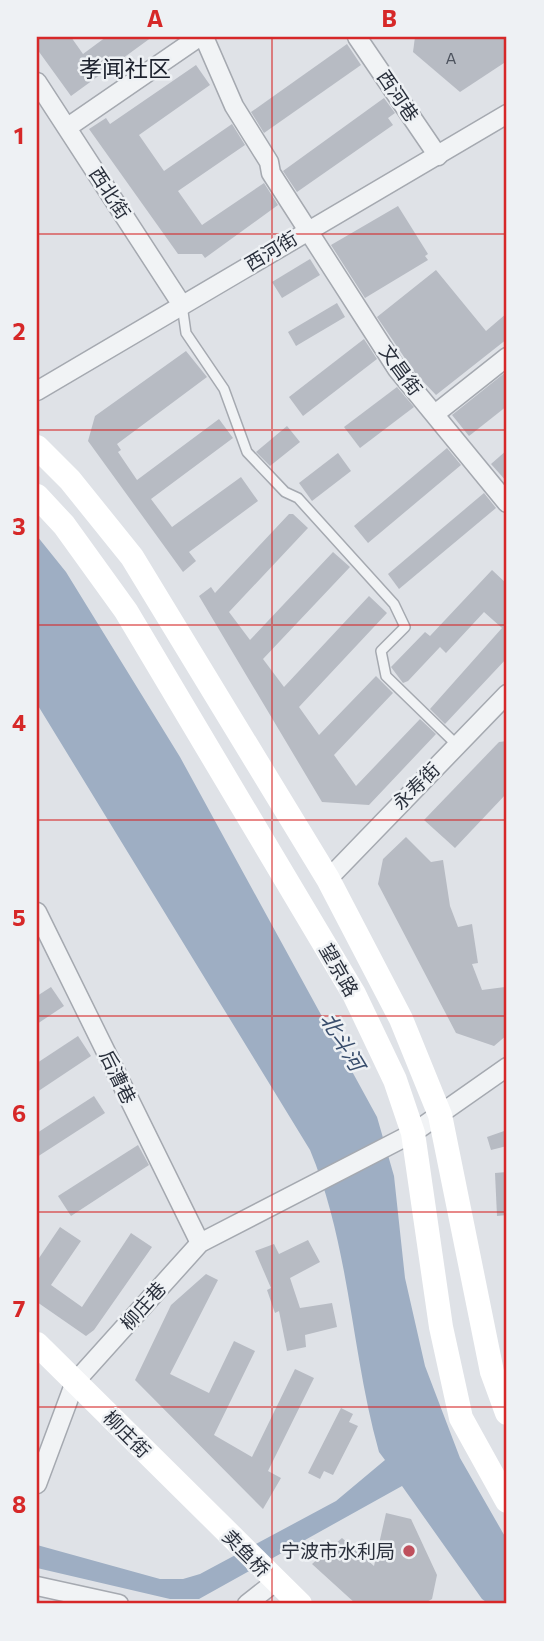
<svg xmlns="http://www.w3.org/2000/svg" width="544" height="1641" font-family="Commissioner,'Noto Sans SC',sans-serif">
	<rect width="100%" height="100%" fill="#dfe2e7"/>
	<path fill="#9eaec3" d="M37 536 66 572 180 757 377 1117 394 1176 405 1278 425 1366 460 1458 507 1540V1604H489L482 1599 402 1486 199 1599H170L37 1568V1545L160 1579H183L200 1574 336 1501 385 1460 379 1452C351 1352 350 1246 310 1150L37 704Z"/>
	<g fill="#b7bbc3">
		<polygon points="37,37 71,37 83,54 106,37 152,37 71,96 37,49"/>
		<polygon points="415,37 507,37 507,61 460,92 413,52"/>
		<polygon points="347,44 361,65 264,133 251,112"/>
		<polygon points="196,65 210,85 139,135 164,171 232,124 245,145 178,191 202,225 264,183 278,205 205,258 202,254 178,254 89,129 106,118 110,124"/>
		<polygon points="384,98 395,113 388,118 393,125 297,192 283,171"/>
		<polygon points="398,206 428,254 425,256 428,260 365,298 331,245"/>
		<polygon points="310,259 320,275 282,298 272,282"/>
		<polygon points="436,270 486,331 507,313 507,339 436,395 415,373 377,317"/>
		<polygon points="337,303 345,317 296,346 288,332"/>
		<polygon points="364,339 377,359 303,416 289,397"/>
		<polygon points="186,351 207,377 117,444 121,450 118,452 137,480 219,419 233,438 151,499 172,527 241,477 258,501 189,552 196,561 183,572 88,441 95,416"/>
		<polygon points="507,371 507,406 469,436 452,415"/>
		<polygon points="397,387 414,407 360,448 344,427"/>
		<polygon points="287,426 300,442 270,466 256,452"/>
		<polygon points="447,448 461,465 368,543 354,526"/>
		<polygon points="507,450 507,482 491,464"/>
		<polygon points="338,453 351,471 312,501 299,483"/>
		<polygon points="484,493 496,508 399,589 388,574"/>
		<polygon points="289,514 293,514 308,528 229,612 250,640 333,552 350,567 263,659 284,687 369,596 387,613 299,707 319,735 376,676 393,693 334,755 356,786 420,719 436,734 369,805 322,802 199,596 211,587 215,593"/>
		<polygon points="492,570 507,584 507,658 445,724 430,709 502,628 484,612 446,653 440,647 408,681 403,683 391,667 425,632 430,636"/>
		<polygon points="507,741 507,793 455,848 424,820 499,742"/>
		<polygon points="406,837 431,862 443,860 450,906 458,927 472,924 478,963 472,964 482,990 505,987 507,1035 494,1046 456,1033 378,884 383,859"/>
		<polygon points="51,987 64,1006 37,1024 37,996"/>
		<polygon points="78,1036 91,1056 37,1092 37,1063"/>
		<polygon points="94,1096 105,1113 37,1157 37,1133"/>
		<polygon points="507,1130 507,1146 491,1150 487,1137"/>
		<polygon points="138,1145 149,1165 71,1216 58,1196"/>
		<polygon points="507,1172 507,1215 497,1216 495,1173"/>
		<polygon points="60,1227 81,1241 51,1285 82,1307 131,1233 152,1247 94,1330 86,1336 37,1302 37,1261"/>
		<polygon points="308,1240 320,1262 290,1278 300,1308 332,1303 337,1327 305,1335 306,1347 287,1351 279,1311 275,1313 267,1290 271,1288 255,1251 274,1244 279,1254"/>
		<polygon points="206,1274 218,1280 170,1374 209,1393 234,1341 255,1351 214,1435 252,1457 295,1369 314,1378 268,1471 281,1478 263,1509 135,1380 171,1305"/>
		<polygon points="341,1408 353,1414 349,1422 358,1426 333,1475 324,1471 320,1479 308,1473"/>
		<polygon points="386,1513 411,1519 437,1575 432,1599 423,1604 356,1604 312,1564 342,1538 374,1566"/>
	</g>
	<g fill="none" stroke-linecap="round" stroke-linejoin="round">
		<g stroke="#a5a9b0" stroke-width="12">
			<polyline id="service" points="182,305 186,333 224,389 247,452 285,492 298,498 394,604 405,627 381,651 386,676 457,745"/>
		</g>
		<g stroke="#a5a9b0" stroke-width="21">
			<g id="minor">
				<polyline points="204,37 234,106 269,162 271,173 397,369 507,503"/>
				<polyline points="357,37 438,156"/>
				<polyline points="37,82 182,305"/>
				<polyline points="68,127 199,37"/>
				<polyline points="37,391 507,114"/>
				<polyline points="435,414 507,357"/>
				<polyline points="328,879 507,694"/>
				<polyline points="37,912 200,1243"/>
				<polyline points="37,1484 75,1382 200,1243 413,1133 507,1067"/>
				<polyline points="37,1586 119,1604"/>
				<polyline points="247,1604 275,1582"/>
			</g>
		</g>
		<use href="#service" stroke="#f1f3f5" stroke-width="9"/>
		<use href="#minor" stroke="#f1f3f5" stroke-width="18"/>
		<g stroke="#fff" stroke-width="24">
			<polyline points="37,447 70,480 132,557 328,879 401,1019 440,1115 492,1372 507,1413"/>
			<polyline points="37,496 64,525 126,611 354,994 395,1080 413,1133 441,1327 461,1418 507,1501"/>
			<polyline points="37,1344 300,1604"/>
		</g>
	</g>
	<path fill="none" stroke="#d62828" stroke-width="2" stroke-opacity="0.55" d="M272 37V1604M37 234H507M37 430H507M37 625H507M37 820H507M37 1016H507M37 1212H507M37 1407H507"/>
	<circle fill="#bf505d" stroke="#eef1f4" stroke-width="2.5" cx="409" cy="1551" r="7"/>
	<g text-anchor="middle" stroke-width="5" stroke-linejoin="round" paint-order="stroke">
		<g font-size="16" fill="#4d535e">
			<text x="451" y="64">A</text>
		</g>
		<g font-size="19" fill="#2a303c" stroke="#eef1f4">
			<text transform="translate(398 96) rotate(56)" y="7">西河巷</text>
			<text transform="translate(110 193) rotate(57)" y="7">西北街</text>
			<text transform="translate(271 251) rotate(-31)" y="7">西河街</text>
			<text transform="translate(401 370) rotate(54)" y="7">文昌街</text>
			<text transform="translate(416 786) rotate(-45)" y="7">永寿街</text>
			<text transform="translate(339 970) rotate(60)" y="7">望京路</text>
			<text transform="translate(118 1077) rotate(64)" y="7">后漕巷</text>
			<text transform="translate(143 1306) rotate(-48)" y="7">柳庄巷</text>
			<text transform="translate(127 1434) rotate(45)" y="7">柳庄街</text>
			<text transform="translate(246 1553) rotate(45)" y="7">卖鱼桥</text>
		</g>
		<g font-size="19" fill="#2a303c" stroke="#eef1f4" text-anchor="end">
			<text x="395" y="1558">宁波市水利局</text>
		</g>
		<g font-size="21" font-style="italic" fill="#384d6c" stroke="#eef1f4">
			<text transform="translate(342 1042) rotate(59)" y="7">北斗河</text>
		</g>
		<g font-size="23" fill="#1c212d" stroke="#eef1f4">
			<text x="125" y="77">孝闻社区</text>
		</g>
	</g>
	<rect width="544" height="1641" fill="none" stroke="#eef1f4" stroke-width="77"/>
	<rect x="38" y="38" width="467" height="1564" fill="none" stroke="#d62828" stroke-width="2.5"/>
	<g font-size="23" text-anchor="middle" font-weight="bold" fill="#d62828">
		<text x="155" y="27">A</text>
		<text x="389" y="27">B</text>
		<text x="19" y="144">1</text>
		<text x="19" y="340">2</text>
		<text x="19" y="535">3</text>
		<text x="19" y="731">4</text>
		<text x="19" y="926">5</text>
		<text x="19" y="1122">6</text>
		<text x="19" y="1317">7</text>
		<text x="19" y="1513">8</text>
	</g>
</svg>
